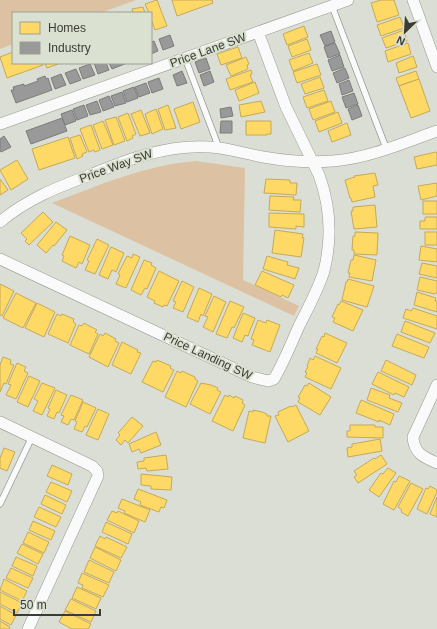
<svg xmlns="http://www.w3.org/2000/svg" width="437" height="629" font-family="Helvetica,sans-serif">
	<rect width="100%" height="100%" fill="#daded4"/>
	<g fill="#dcc2a2">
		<polygon points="0,0 136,0 100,13 13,13 13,44 0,49"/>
		<path d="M196 161 245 168 243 280 299 306 294 316 52 203C100 185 145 165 196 161Z"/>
	</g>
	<g fill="#ffd966" stroke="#c4aa58">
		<polygon points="157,0 167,26 155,30 151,19 151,13 149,13 145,4"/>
		<polygon points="172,0 212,0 213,3 177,16"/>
		<polygon points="381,0 394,0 399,15 377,22 371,3"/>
		<polygon points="143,7 145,13 133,13 132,9"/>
		<polygon points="400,17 404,28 381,36 377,25"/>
		<polygon points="304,26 308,37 287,45 283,34"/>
		<polygon points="404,30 407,41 386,48 382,38"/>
		<polygon points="307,39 311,50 292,57 288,46"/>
		<polygon points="408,43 411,54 388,62 385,51"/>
		<polygon points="238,47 242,58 221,65 217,54"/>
		<polygon points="13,52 13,63 42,63 43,65 7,78 0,57"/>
		<polygon points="309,53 313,63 293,71 289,60"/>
		<polygon points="413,56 417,67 399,73 396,63"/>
		<polygon points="246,57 249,64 247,65 248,69 231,76 226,65"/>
		<polygon points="45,63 58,63 58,64 47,68"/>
		<polygon points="317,64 321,75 297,83 293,72"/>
		<polygon points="251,70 252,74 250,75 253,82 230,90 226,79"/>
		<polygon points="416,71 419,79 399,86 396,78"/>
		<polygon points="320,77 324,88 305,94 301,84"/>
		<polygon points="419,79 430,111 411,118 399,86"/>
		<polygon points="255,82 259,93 239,101 235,90"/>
		<polygon points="324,90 328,101 307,108 303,97"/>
		<polygon points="261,101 265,112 241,117 239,105"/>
		<polygon points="331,101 335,112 313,120 309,109"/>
		<polygon points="193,102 200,122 181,129 174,109"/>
		<polygon points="168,105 176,128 165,130 158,109"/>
		<polygon points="156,109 163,129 152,134 145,114"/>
		<polygon points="141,110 150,133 140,136 131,114"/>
		<polygon points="338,112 342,123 319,132 315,121"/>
		<polygon points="128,113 136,134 132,136 133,138 127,141 118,117"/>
		<polygon points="116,117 125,141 114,145 105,120"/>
		<polygon points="103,121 113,145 102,149 93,125"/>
		<polygon points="246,121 271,121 271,134 267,134 267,135 246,135"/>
		<polygon points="347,123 351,135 332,142 328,131"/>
		<polygon points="91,125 100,150 95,152 94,150 89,152 80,129"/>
		<polygon points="80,135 87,152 82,154 83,156 77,159 70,138"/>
		<polygon points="68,137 75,158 39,170 32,149"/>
		<polygon points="436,152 437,154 437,165 417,169 414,157"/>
		<polygon points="17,160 28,179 11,190 0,170"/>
		<polygon points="375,173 378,185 373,186 375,197 352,202 351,198 350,198 345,180 355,177 354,176"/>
		<polygon points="0,179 8,190 0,195"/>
		<polygon points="266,179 290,180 290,183 297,183 296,195 264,193"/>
		<polygon points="437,183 437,196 421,200 418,186"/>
		<polygon points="270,196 294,197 293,200 301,200 300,212 269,210"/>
		<rect x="423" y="201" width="14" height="13"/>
		<polygon points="375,205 377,227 354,229 351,211 353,211 353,207"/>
		<polygon points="43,212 53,222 29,245 25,241 27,239 21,233"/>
		<polygon points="269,213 304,214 304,227 296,226 296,229 269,227"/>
		<polygon points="425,217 437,217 437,229 420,229 420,221 425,221"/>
		<polygon points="56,222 67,230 54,246 53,245 46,253 37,245"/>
		<polygon points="275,230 303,234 302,238 304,238 301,257 272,253"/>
		<polygon points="355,232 378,233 377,255 354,254 354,250 352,250 353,236 355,236"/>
		<rect x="425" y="232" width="12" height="13"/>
		<polygon points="70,236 90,245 82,264 79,262 76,268 62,261 64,256 62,255"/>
		<polygon points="97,239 109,245 95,274 85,270 89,261 87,260"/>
		<polygon points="421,246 437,249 437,262 419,260"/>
		<polygon points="111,247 124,253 116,272 112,270 108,279 99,275"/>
		<polygon points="133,254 140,257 126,288 116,284 120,275 118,274 127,256 132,258"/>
		<polygon points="354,255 376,260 372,281 349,277 350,273 348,273 351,260 353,260"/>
		<polygon points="267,256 288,262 287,265 299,268 295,279 263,269"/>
		<polygon points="144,260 152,263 151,265 156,268 147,289 145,288 141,295 131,290"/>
		<polygon points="422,263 437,266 437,278 419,274"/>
		<polygon points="159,271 179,281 167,306 164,305 163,307 154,303 155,301 147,297"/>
		<polygon points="262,271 294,285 288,298 282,295 281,297 255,285"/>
		<polygon points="420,277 437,281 437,293 435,293 435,294 417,290"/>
		<polygon points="348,279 374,286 367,307 342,300 346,282 347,282"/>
		<polygon points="182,281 194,287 183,312 173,308 176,302 173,301"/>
		<polygon points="0,284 14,291 2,316 0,315"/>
		<polygon points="199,288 212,294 203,316 201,314 198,322 187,317"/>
		<polygon points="417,292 436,298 435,301 437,301 437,312 414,305"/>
		<polygon points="16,293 36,303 23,328 3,318"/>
		<polygon points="214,296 226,302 213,332 203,327 208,317 205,316"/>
		<polygon points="230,301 244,307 234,328 232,327 227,338 216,334"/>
		<polygon points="341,301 363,310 353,331 333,322 335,318 332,317 338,304 339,305"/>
		<polygon points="37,303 55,312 44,337 25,328"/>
		<polygon points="413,308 437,316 437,329 403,318 406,309 411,311"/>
		<polygon points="243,313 255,318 248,336 245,335 242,342 233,338"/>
		<polygon points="57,314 61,316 62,314 74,319 73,322 76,324 68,343 48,334"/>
		<polygon points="258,320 266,323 267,320 280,325 270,352 252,345 254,340 251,339"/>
		<polygon points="405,321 435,333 430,343 401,332"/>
		<polygon points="84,323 97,330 95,332 98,334 89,354 70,345 79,325 82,326"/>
		<polygon points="105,333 116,339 115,341 119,343 108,367 89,357 100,334 103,336"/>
		<polygon points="325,333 347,343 337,363 316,353 318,349 316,349 322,336 324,337"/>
		<polygon points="397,334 429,347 424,358 392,346"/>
		<polygon points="122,342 138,350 137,352 141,353 131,374 112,365"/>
		<polygon points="315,356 341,368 331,389 305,377 307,373 305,372 308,367 307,366 310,358 313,360"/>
		<polygon points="3,357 11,360 10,364 14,365 6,384 4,383 0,392 0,365"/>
		<polygon points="157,360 171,366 170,368 174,370 163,392 142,382 153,361 156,362"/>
		<polygon points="386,360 416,375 412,385 381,371"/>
		<polygon points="17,363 26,367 24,371 28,373 16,399 6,395 11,385 8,384"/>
		<polygon points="177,371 181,373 182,371 195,377 195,379 198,381 186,407 165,397"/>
		<polygon points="378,372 409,387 404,397 395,393 394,395 372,384"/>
		<polygon points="29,376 40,381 28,407 17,402"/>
		<polygon points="42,383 55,388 42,415 33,411 38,401 34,399"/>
		<polygon points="201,383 211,385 218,388 217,390 221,392 210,414 190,404"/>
		<polygon points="309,383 331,397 320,415 298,402 300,398 298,397 301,392 305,385 307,386"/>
		<polygon points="371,388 390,395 389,398 402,403 398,412 367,400"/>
		<polygon points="56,390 67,395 59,413 57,412 54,419 47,416 50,409 48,408"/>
		<polygon points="71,395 83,400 74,420 71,419 68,425 61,422 64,416 61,415"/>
		<polygon points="225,395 228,397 229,395 234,398 235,396 243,400 242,403 245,405 233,431 212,421"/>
		<polygon points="361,400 394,414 390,425 379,420 379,422 356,413"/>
		<polygon points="83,402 96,408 87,427 85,426 82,432 74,429 77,422 75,421"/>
		<polygon points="296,405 309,431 288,442 275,416 279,415 278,412 291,406 292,407"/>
		<polygon points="98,409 109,414 98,440 86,435"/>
		<polygon points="253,410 262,412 267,414 267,416 271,416 265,443 243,438 249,411 253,412"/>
		<polygon points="132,417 143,426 128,443 125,440 121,445 116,440 120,435 118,433"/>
		<polygon points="350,425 375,425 375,427 383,427 383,438 347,437 347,431 350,431"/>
		<polygon points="156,432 161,445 141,453 139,449 132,452 129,444"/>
		<polygon points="380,439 382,451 348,457 347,448 352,447 352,444"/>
		<polygon points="4,448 15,452 7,471 0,468 0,458"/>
		<polygon points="166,455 168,469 147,471 146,468 138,469 137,462 144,461 144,458"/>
		<polygon points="381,455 387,464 358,483 354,477 357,475 354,471 374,458 375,459"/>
		<polygon points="52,465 72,474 68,485 47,476"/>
		<polygon points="388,468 396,473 379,497 369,490 381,473 383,474"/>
		<polygon points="141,474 172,477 171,490 151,489 151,486 141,485"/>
		<polygon points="399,476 410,481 394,510 383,504 394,481 396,482"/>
		<polygon points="51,482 72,491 67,502 46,492"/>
		<polygon points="411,483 423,489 408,516 401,512 402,510 398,507"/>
		<polygon points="430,486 437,490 437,492 427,514 417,509 426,488 428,489"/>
		<polygon points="138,489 167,500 164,508 161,507 159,512 140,505 141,502 134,499"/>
		<polygon points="45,495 66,505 62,514 41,504"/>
		<polygon points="437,497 437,517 430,514"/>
		<polygon points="122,499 150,510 145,522 124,513 125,511 118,508"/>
		<polygon points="39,507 61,517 56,527 34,517"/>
		<polygon points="112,511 117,513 118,511 139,521 134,533 107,520"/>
		<polygon points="33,521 55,531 51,540 29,530"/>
		<polygon points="106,522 132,534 128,544 102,532"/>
		<polygon points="28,532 49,542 44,553 23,543"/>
		<polygon points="100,536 105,539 106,537 127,547 121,558 95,546"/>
		<polygon points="22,544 43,554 38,564 17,553"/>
		<polygon points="95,547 121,560 116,571 90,558"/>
		<polygon points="16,557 37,566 33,576 12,566"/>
		<polygon points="89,560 114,572 109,583 84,572"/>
		<polygon points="11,568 33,578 28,588 6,578"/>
		<polygon points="82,573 109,585 103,597 82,588 83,585 78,583"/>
		<polygon points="4,579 27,591 22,601 0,590"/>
		<polygon points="77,587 101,598 96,609 72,598"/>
		<polygon points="0,592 22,603 17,613 0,604"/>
		<polygon points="71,599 96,611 91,622 65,610"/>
		<polygon points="0,606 16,615 11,625 0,619"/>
		<polygon points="65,611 91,624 88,629 72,629 59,622"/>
		<polygon points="0,621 10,627 9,629 0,629"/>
	</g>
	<g fill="#999" stroke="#7c7d7b">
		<polygon points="331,31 335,42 325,46 320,35"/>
		<polygon points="170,35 174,46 163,50 159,39"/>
		<polygon points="154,41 158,51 151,54 151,42"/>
		<polygon points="335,43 340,54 328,58 324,47"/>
		<polygon points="340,55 344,67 332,71 328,60"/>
		<polygon points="206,58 210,69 199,73 195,62"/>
		<polygon points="94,63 106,63 109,70 98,74"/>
		<polygon points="109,63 127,63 112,69"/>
		<polygon points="90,64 95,75 83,79 79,68"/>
		<polygon points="345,68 349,78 337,83 333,73"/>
		<polygon points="76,69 81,80 70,84 65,73"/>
		<polygon points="182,71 187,83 177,86 173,75"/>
		<polygon points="210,71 214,82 204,86 200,75"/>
		<polygon points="61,74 66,85 55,89 51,78"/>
		<polygon points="45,76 46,79 48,78 52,90 16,103 11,90 14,90 13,87 24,84 24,86 38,81 37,79"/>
		<polygon points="159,78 163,89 152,93 148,82"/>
		<polygon points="349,80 353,91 342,95 339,84"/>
		<polygon points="146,83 150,93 139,97 135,87"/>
		<polygon points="134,87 138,98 127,102 123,91"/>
		<polygon points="122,92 126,103 115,106 111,96"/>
		<polygon points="354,93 358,104 346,108 342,97"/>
		<polygon points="109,96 114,107 103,111 99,100"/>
		<polygon points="97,101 101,112 90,115 86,105"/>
		<polygon points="84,105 88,116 77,120 73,109"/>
		<polygon points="358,105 362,116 352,120 348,109"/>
		<polygon points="231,107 233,116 221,118 220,109"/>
		<polygon points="72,110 76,121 65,125 61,114"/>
		<polygon points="62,118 67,131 31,144 26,131"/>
		<polygon points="221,121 232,121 232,133 220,133"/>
		<polygon points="4,136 11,147 1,152 0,150 0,139"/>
	</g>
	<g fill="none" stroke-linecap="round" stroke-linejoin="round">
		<g stroke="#969993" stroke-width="7">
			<g id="service">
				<polyline points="332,6 386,148"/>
				<polyline points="185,58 219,148"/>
				<polyline points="0,504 32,437"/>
			</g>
		</g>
		<g stroke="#969993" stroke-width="12">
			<g id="minor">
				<polyline points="413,0 437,67"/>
				<polyline points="0,124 348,0"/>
				<path d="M0 222C27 199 58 187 90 175 129 159 168 144 210 147 228 148 246 154 263 157 286 161 310 163 333 161 369 158 403 143 437 131"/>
				<path d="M0 259 252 377 268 381 274 379C284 362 291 344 299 326 308 308 318 290 324 271 332 239 330 205 319 175L286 107 258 32"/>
				<path d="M437 385 413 437C414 453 423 457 437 463"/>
				<polyline points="0,422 92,466 97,471 98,476 28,629"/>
			</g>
		</g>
		<use href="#service" stroke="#f9faf9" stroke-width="5.5"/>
		<use href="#minor" stroke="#f9faf9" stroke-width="11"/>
	</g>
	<g text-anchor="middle" stroke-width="4" stroke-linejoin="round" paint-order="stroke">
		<g font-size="12" fill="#3a3c36" stroke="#dbe1d1">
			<text transform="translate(208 50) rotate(-20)" y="4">Price Lane SW</text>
			<text transform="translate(116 166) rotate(-20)" y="4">Price Way SW</text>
			<text transform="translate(208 356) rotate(25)" y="4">Price Landing SW</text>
		</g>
	</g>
	<rect x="12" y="12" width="140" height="52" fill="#dbe1d1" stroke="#9b9f93"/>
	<rect x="20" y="22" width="20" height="12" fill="#ffd966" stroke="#9b9f93"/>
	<text x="48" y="32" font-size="12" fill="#3a3c36">Homes</text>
	<rect x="20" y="42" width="20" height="12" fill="#999999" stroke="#9b9f93"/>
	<text x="48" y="52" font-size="12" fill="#3a3c36">Industry</text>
	<g transform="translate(405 32) rotate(205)" stroke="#dbe1d1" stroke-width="3" paint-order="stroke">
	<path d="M0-3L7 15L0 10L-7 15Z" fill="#3a3c36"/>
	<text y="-6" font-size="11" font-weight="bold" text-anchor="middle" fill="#3a3c36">N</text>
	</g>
	<path d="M14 609v6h86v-6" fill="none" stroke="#3a3c36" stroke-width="2"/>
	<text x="20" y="609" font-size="12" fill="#3a3c36" stroke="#dbe1d1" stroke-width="3" paint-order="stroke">50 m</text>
</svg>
